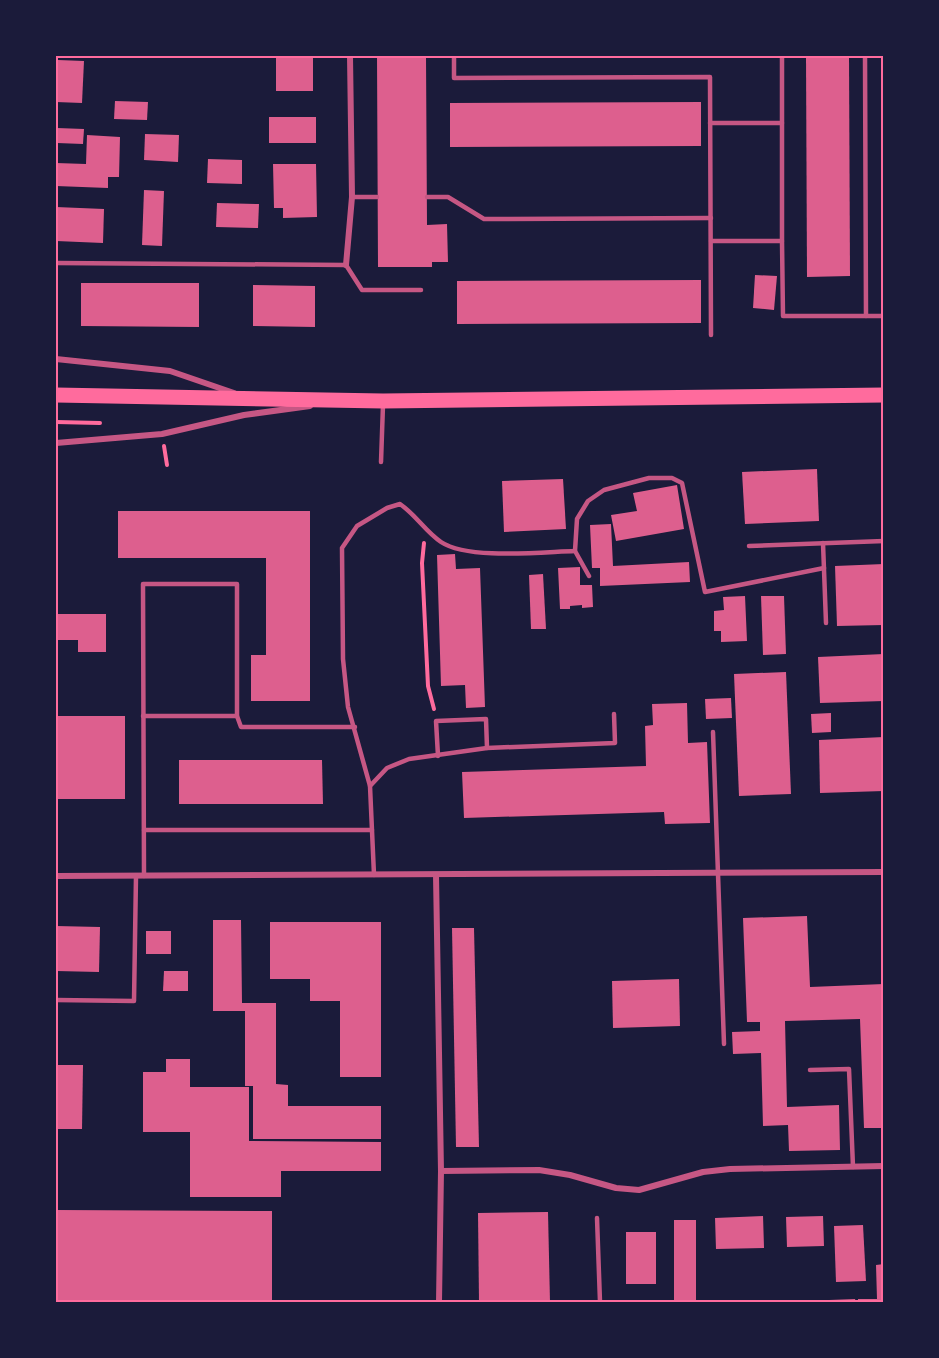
<svg xmlns="http://www.w3.org/2000/svg" width="939" height="1358" font-family="'Noto Sans',sans-serif">
	<rect width="100%" height="100%" fill="#1b1b3a"/>
	<g fill="#dd5f8e">
		<rect x="276" y="56" width="37" height="35"/>
		<polygon points="377,56 426,56 427,225 447,224 448,262 432,262 432,267 378,267"/>
		<polygon points="806,56 849,56 850,276 807,277"/>
		<polygon points="58,60 84,61 82,103 56,102"/>
		<polygon points="115,101 148,102 147,120 114,119"/>
		<polygon points="701,102 701,146 450,147 450,103"/>
		<rect x="269" y="117" width="47" height="26"/>
		<polygon points="57,128 84,129 83,144 57,143"/>
		<polygon points="145,134 179,135 178,162 144,160"/>
		<polygon points="87,135 120,137 119,177 108,177 108,188 56,186 56,163 86,164"/>
		<polygon points="208,159 242,160 242,184 207,183"/>
		<polygon points="273,164 316,164 317,217 283,218 283,208 274,208"/>
		<polygon points="144,190 164,191 162,246 142,245"/>
		<polygon points="217,203 259,204 258,228 216,227"/>
		<polygon points="56,207 104,209 103,243 56,241"/>
		<polygon points="755,275 777,276 774,310 753,308"/>
		<polygon points="701,280 701,323 457,324 457,281"/>
		<polygon points="81,283 199,283 199,327 81,326"/>
		<polygon points="253,285 315,286 315,327 253,326"/>
		<polygon points="817,469 819,521 745,524 742,472"/>
		<polygon points="563,479 566,529 504,532 502,481"/>
		<polygon points="677,485 684,529 616,541 611,515 637,511 633,493"/>
		<polygon points="118,511 310,511 310,701 251,701 251,655 266,655 266,558 118,558"/>
		<polygon points="611,524 613,566 689,562 690,582 600,586 600,568 592,568 590,525"/>
		<polygon points="455,554 456,569 480,568 485,707 466,708 465,685 441,686 437,555"/>
		<polygon points="884,564 884,625 837,626 835,566"/>
		<polygon points="580,567 580,585 592,585 593,607 582,608 582,605 570,606 570,609 560,609 558,568"/>
		<polygon points="543,574 546,629 531,629 529,575"/>
		<polygon points="745,596 747,641 721,642 721,631 714,631 714,611 724,610 723,597"/>
		<polygon points="761,596 784,596 786,654 763,655"/>
		<polygon points="56,614 106,614 106,652 78,652 78,640 56,640"/>
		<polygon points="884,654 884,701 820,703 818,657"/>
		<polygon points="786,672 791,794 739,796 734,674"/>
		<polygon points="731,698 732,718 706,719 705,699"/>
		<polygon points="687,703 688,743 707,742 710,823 665,824 664,812 464,818 462,772 646,766 645,726 653,725 652,704"/>
		<polygon points="831,713 831,732 812,733 811,714"/>
		<rect x="56" y="716" width="69" height="83"/>
		<polygon points="884,737 884,791 820,793 819,740"/>
		<polygon points="179,760 322,760 323,804 179,804"/>
		<polygon points="807,916 810,987 884,984 884,1128 864,1128 860,1019 785,1021 787,1107 839,1105 840,1150 789,1151 788,1125 763,1126 761,1053 733,1054 732,1032 760,1031 760,1022 747,1022 743,918"/>
		<polygon points="213,920 241,920 242,1003 276,1003 276,1084 288,1085 288,1106 381,1106 381,1139 253,1139 253,1086 245,1086 245,1011 213,1011"/>
		<polygon points="270,922 381,922 381,1077 340,1077 340,1001 310,1001 310,979 270,979"/>
		<polygon points="56,926 100,927 99,972 56,971"/>
		<polygon points="452,928 474,928 479,1147 456,1147"/>
		<rect x="146" y="931" width="25" height="23"/>
		<polygon points="164,971 188,971 188,991 163,991"/>
		<polygon points="679,979 680,1026 613,1028 612,981"/>
		<polygon points="166,1059 190,1059 190,1087 249,1087 249,1141 381,1142 381,1171 281,1171 281,1197 190,1197 190,1132 143,1132 143,1072 166,1072"/>
		<polygon points="56,1065 83,1065 82,1129 56,1129"/>
		<polygon points="56,1210 272,1211 272,1302 56,1302"/>
		<polygon points="548,1212 550,1302 479,1302 478,1213"/>
		<polygon points="763,1216 764,1248 716,1249 715,1218"/>
		<polygon points="823,1216 824,1246 787,1247 786,1217"/>
		<rect x="674" y="1220" width="22" height="82"/>
		<polygon points="863,1225 866,1281 836,1282 834,1226"/>
		<rect x="626" y="1232" width="30" height="52"/>
		<polygon points="884,1264 884,1302 858,1302 858,1299 877,1299 876,1265"/>
		<polygon points="855,1299 856,1302 829,1302 829,1300"/>
	</g>
	<g fill="none" stroke-linecap="round" stroke-linejoin="round">
		<g stroke="#ff6b9d" stroke-width="4">
			<polyline points="56,422 100,423"/>
			<polyline points="164,446 167,465"/>
			<polyline points="424,543 422,563 428,686 434,709"/>
		</g>
		<g stroke="#c65784" stroke-width="4.5">
			<polyline points="454,56 454,78 710,77 711,335"/>
			<polyline points="865,56 866,316"/>
			<polyline points="710,123 782,123"/>
			<polyline points="352,197 377,197"/>
			<polyline points="427,197 448,197 484,219 711,218"/>
			<polyline points="711,241 782,241 782,56"/>
			<polyline points="782,241 783,316 884,316"/>
			<polyline points="56,263 346,265 362,290 421,290"/>
			<polyline points="381,462 383,405"/>
			<polyline points="823,543 826,623"/>
			<polyline points="749,546 884,541"/>
			<polyline points="589,576 575,551 577,519 588,501 604,490 649,478 672,478 682,483 705,592 824,568"/>
			<polyline points="143,716 237,716"/>
			<polyline points="713,732 724,1044"/>
			<polyline points="438,756 436,721 486,719 487,748"/>
			<path d="M370 786 348 707 343 659 342 548 357 526 387 508 400 504C416 515 425 531 441 542 468 560 541 552 575 551"/>
			<polyline points="144,830 372,830"/>
			<polyline points="374,875 370,786 387,768 409,759 487,748 615,743 614,714"/>
			<polyline points="144,876 143,584 237,584 237,716 241,727 355,727"/>
			<polyline points="56,1000 134,1001 136,876"/>
			<polyline points="810,1070 849,1069 853,1167"/>
			<polyline points="597,1218 600,1302"/>
		</g>
		<g stroke="#c65784" stroke-width="6">
			<polyline points="346,265 352,197 350,56"/>
			<polyline points="56,359 170,371 234,393"/>
			<polyline points="56,443 162,434 244,415 310,406"/>
			<polyline points="436,875 441,1171 439,1302"/>
			<polyline points="56,876 884,872"/>
			<polyline points="441,1171 539,1170 570,1175 616,1188 639,1190 703,1172 730,1169 884,1166"/>
		</g>
		<polyline stroke="#ff6b9d" stroke-width="15" points="56,395 383,401 884,395"/>
	</g>
	<rect width="939" height="1358" fill="none" stroke="#1b1b3a" stroke-width="114"/>
	<rect x="57" y="57" width="825" height="1244" fill="none" stroke="#ff6b9d" stroke-width="2"/>
</svg>
